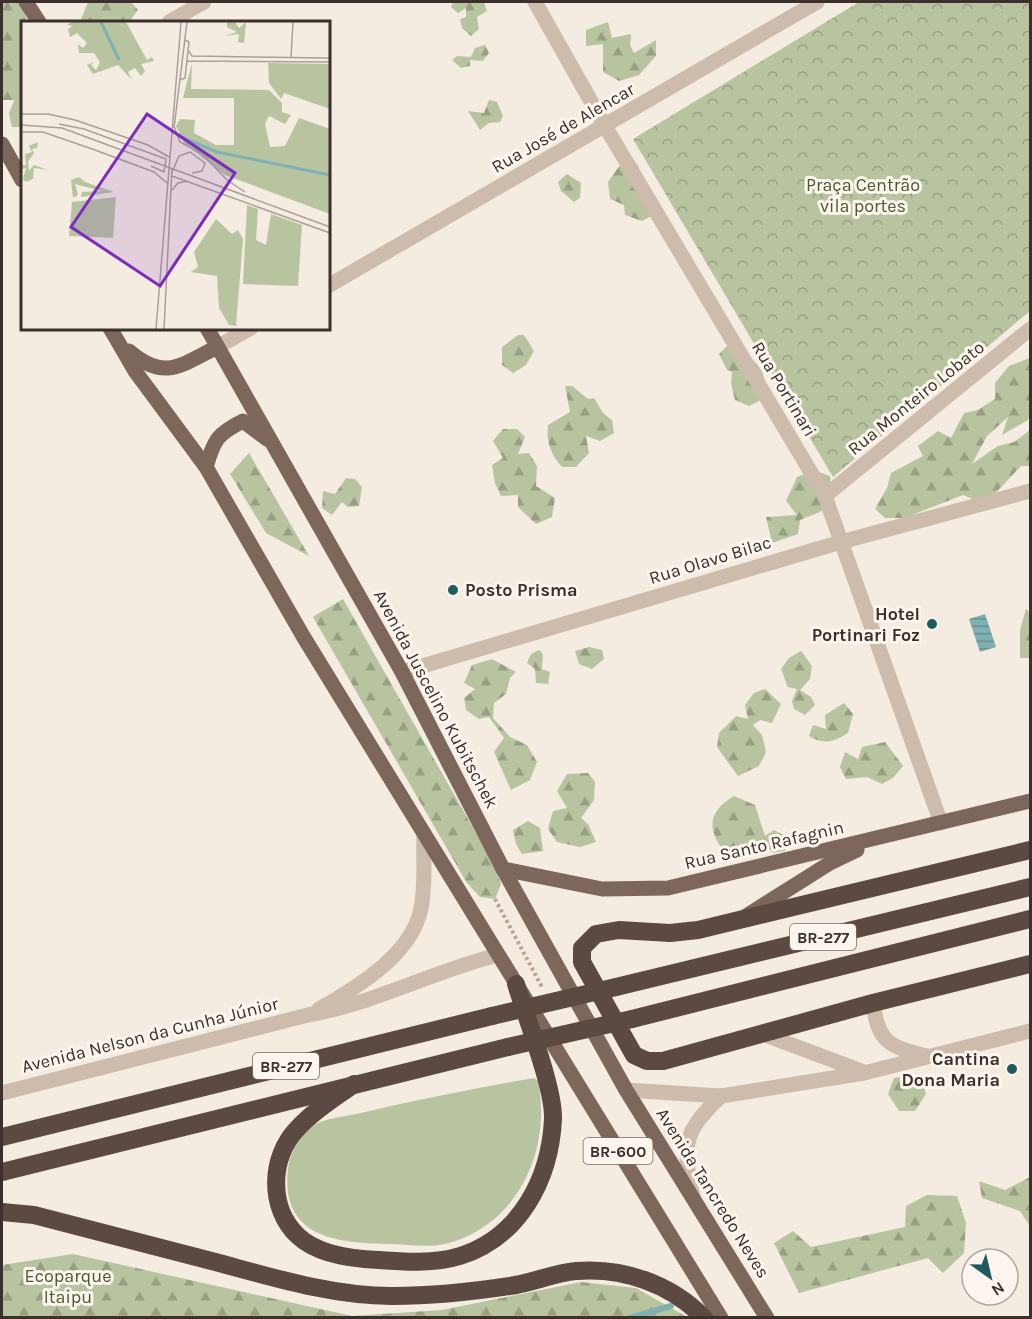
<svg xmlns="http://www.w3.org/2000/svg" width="1032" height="1319" font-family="Karla,sans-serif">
	<defs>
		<pattern id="forest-firs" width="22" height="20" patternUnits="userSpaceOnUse" patternTransform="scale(1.5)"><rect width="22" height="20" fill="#b8c4a0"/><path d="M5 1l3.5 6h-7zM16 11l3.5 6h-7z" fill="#97a083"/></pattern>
		<pattern id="park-crowns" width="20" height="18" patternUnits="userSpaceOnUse" patternTransform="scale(1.5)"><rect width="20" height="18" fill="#b8c4a0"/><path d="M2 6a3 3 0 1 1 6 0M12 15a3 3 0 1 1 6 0" fill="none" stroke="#97a083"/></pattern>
		<pattern id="water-rules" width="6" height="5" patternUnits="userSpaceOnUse" patternTransform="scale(1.5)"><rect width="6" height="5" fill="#7fb0b2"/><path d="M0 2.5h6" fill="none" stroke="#699091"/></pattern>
	</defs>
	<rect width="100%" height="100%" fill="#f4ebe1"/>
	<path fill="#b8c4a0" d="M534 1078 538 1081C552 1150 518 1226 445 1244 428 1248 407 1244 390 1244 339 1243 280 1239 288 1169 290 1152 301 1133 316 1124 329 1117 350 1116 365 1112 421 1099 477 1088 534 1078Z"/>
	<g fill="url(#forest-firs)">
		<polygon points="2,2 20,2 28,22 22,22 22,127 12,127 9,114 14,100 2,100"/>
		<polygon points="88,2 131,2 138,10 129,22 80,22"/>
		<polygon points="453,2 484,2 487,11 477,17 479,29 471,36 462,28 460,19 466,17 466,8 458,13 451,7"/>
		<polygon points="608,22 612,38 631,34 630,45 634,53 656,40 656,56 639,75 619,81 603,72 603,44 586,46 586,30"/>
		<polygon points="485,45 489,53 483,61 470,60 470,66 461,68 452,60 457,56 471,57 475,48"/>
		<polygon points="489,100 497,102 503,116 500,122 489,123 480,130 468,111 484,113"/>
		<polygon points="634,160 639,168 639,181 657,213 642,221 625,215 624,205 610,199 608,182 620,165"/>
		<polygon points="567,174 581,183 580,198 574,202 561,191 558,182"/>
		<polygon points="518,335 524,335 534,351 526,365 513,373 502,365 502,347"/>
		<path d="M728 345C753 357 771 369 763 399L749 406 735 400 731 383 732 372 727 370 719 354Z"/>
		<polygon points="1030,358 1030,414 1028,420 1002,435 1008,417 987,436 972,464 998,446 1014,442 1030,430 1030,466 1021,466 985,504 963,495 904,518 885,518 875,509 887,488 891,473 923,456 918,446 938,431 951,438 964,413 978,410 995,399 995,383 1009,366"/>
		<path d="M565 386H572L588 399 594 398 603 413 612 420 614 433 600 441 586 436 589 453 576 467H562C551 455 546 442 548 425L570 412Z"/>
		<polygon points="503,429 517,429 525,437 518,454 529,453 537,466 536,486 555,498 552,517 536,524 518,507 518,495 501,496 495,483 492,465 503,458 493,441"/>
		<polygon points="249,453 309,556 266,533 230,474"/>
		<polygon points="815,471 830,476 832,499 820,512 800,520 798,534 772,543 766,517 797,515 786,501 797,477"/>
		<polygon points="346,478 355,479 362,487 359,506 348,507 342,502 332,515 322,508 323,491 335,494"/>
		<polygon points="343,599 493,863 501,884 495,899 480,897 467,883 313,617"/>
		<polygon points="1026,609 1030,613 1030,658 1020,658 1020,630"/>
		<polygon points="589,647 602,650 604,659 592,669 579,664 575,651"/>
		<polygon points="539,650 543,654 542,669 550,672 548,684 536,683 535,669 527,663 531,654"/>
		<polygon points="801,651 812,666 810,679 800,690 811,697 815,705 805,715 794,709 792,701 797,689 788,687 781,669 789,658"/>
		<polygon points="492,659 516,672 510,678 506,694 494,703 493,718 510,737 527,745 537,762 530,780 511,790 494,752 504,738 489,717 479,719 466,710 464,698 475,689 464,683 472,665"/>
		<polygon points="765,689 781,704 772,723 760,720 753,725 762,735 766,752 759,766 738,776 717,747 719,733 736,716 748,719 745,705 754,693"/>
		<path d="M844 703 853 714 848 733C834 742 824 745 809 736L813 725 826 729 825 715Z"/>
		<polygon points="885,742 903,766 893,778 882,784 867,777 846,779 840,767 845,752 858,759 862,747"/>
		<polygon points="588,773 595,782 594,800 581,818 588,824 596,842 580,847 557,842 548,829 553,811 567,808 557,791 567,774"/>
		<path d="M734 796 755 805 765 836 774 830 785 836V851L773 853 764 842 753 853 720 846C706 824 712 809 734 796Z"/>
		<polygon points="528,821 540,828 543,851 522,854 516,844 513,830"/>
		<polygon points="907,1076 921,1077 926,1094 915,1111 899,1111 888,1094 894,1078"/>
		<polygon points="1030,1177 1030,1226 1020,1211 982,1198 979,1181 1005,1190"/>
		<polygon points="927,1195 957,1196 966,1223 964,1253 943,1273 928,1258 799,1293 774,1243 793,1231 811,1247 905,1227 906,1206"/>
		<polygon points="73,1254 352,1316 442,1310 581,1282 636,1288 687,1317 2,1317 2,1265"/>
	</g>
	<polygon fill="url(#park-crowns)" points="859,2 1030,2 1030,311 833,477 633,139"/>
	<polygon fill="url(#water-rules)" points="985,614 996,647 980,652 969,619"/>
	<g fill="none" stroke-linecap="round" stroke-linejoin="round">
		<polyline stroke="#7fb0b2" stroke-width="6" points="630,1318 671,1306"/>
		<polyline stroke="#b9a596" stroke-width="4" stroke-dasharray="3 3" stroke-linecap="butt" points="495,899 542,987"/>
		<g stroke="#cdbbac" stroke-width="15">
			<polyline points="535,2 605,126 825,496 941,823"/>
			<polyline points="169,22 204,2"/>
			<polyline points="328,286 817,2"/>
			<polyline points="217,347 251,328"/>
			<polyline points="825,496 1030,329"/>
			<polyline points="402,672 841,542 1030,491"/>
			<path d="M873 1003C878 1043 890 1047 927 1056"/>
			<path d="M319 1009C356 988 413 954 421 908 426 885 423 858 424 834"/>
			<polyline points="763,1034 864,1072"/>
			<polyline points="626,1090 721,1096 864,1073 1030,1031"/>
			<path d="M2 1093 308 1015C374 1004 433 971 498 955"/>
			<path d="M693 1197C683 1146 681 1134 721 1096"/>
		</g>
		<g stroke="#7d675c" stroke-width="15">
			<polyline points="26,2 39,22"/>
			<polyline points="2,144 22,180"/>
			<polyline points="110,328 135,371 206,467 303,636 721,1318"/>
			<polyline points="207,328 402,672 503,869 626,1090 767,1318"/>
			<path d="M129 351C164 381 180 366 217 347"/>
			<path d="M206 467C214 440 217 434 243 421L267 439"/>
			<polyline points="503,869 602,889 668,888 1030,801"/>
			<polyline points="746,916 830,863 857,850"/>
		</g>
		<g stroke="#5c4a42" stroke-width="18">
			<polyline points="1030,850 698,930 670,933 619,930 596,934 582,948 582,962 634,1055 647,1061 663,1061 873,1003 1030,964"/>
			<polyline points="616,987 1030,887"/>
			<polyline points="632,1019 1030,919"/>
			<path d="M354 1084C335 1098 313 1111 297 1129 270 1157 268 1208 298 1236 318 1255 352 1259 379 1260 405 1262 434 1264 460 1256 520 1237 550 1179 553 1119 554 1088 526 1017 516 984"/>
			<polyline points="2,1137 492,1016"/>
			<polyline points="2,1172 508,1047"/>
			<path d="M2 1212 34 1215C97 1231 160 1248 223 1264 278 1279 335 1296 392 1296 432 1296 471 1292 510 1286 532 1283 554 1273 576 1271 623 1267 671 1284 704 1318"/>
		</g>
		<g stroke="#5c4a42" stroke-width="18">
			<polyline points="492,1016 616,987"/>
			<polyline points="508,1047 632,1019"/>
		</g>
	</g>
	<g fill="#1f5a5e" stroke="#fbf5ee" stroke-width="2">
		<circle cx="453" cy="590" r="6"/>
		<circle cx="932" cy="624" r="6"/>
		<circle cx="1012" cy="1069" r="6"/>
	</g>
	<g text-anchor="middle" stroke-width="6" stroke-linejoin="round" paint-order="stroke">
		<g fill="#fbf5ee" stroke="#756b66" stroke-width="1.5">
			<rect x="790" y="924" width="66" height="26" rx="4.5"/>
			<rect x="253" y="1053" width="66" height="26" rx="4.5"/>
			<rect x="583.5" y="1138" width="69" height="26" rx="4.5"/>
		</g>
		<g font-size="16" font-weight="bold" fill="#3b302b">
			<text x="823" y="943">BR-277</text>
			<text x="286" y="1072">BR-277</text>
			<text x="618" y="1157">BR-600</text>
		</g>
		<g font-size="18" fill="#3b302b" stroke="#fbf5ee">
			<text transform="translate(563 128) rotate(-30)" y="6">Rua José de Alencar</text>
			<text transform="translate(784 389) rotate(59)" y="6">Rua Portinari</text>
			<text transform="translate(916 398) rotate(-39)" y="6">Rua Monteiro Lobato</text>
			<text transform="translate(710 560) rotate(-17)" y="6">Rua Olavo Bilac</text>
			<text transform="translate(436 699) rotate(62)" y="6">Avenida Juscelino Kubitschek</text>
			<text transform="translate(764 845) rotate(-13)" y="6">Rua Santo Rafagnin</text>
			<text transform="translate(150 1035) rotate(-14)" y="6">Avenida Nelson da Cunha Júnior</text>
			<text transform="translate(713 1193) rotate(58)" y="6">Avenida Tancredo Neves</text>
		</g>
		<g font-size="18" fill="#4a5a2e" stroke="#fbf5ee">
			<text x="863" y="191">Praça Centrão<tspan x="863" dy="21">vila portes</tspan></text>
			<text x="68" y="1282">Ecoparque<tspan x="68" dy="21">Itaipu</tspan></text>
		</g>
		<g font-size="18" font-weight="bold" fill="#3b302b" stroke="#fbf5ee" text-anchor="end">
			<text x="465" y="596" text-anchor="start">Posto Prisma</text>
			<text x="920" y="620">Hotel<tspan x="920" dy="21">Portinari Foz</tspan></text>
			<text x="1000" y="1065">Cantina<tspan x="1000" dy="21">Dona Maria</tspan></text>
		</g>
	</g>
	<g transform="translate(21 21)">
		<rect width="309" height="309" fill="#f4ebe1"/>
		<path d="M226 184 237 188 235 219 245 224 250 193 281 204 277 265 222 263Z" fill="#b8c4a0"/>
		<path d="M51 1H105L126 39 131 36 133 40 120 43 124 50 120 55 114 47 107 51 111 59 97 44 72 53 66 44 73 41 70 44 75 49 79 41 73 32H58L57 23 62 27 66 22 56 12 49 16 47 8 52 5 46 4ZM206 1H214L218 7 225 1 223 22 217 21 218 13 204 15 216 11 206 6ZM171 42 170 68 248 69 261 82V91L270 94 264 103 248 95 244 103 249 126 264 125 278 97 309 108V193L204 154 163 122 155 105 159 98 174 99 173 112 195 124H213V77H162ZM247 42 309 43V88L263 72 260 78 248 62ZM17 121 16 127 11 128 13 132 7 141 8 150 13 144 27 149 13 147 12 158 5 161 2 158 5 147 0 148V144H5L4 133 11 131 8 125ZM58 156 64 161 93 171 60 176 61 171 81 170 54 163 57 174 52 177 50 159ZM195 198 211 213 217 209 222 218 215 305 208 304 198 287 196 255 170 251 177 246 173 231Z" fill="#b8c4a0"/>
		<path d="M95 176 92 217 48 215 51 181Z" fill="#b8c4a0"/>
		<path fill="none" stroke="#7fb0b2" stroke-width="3" d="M80 1 98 39M160 116 196 131 309 154"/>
		<path fill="none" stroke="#aaa098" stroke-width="1.5" d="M167 29 171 35 309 37M270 36 272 1M166 40 309 41M159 59 164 57 168 21 164 19M0 93H27L54 99 127 124 148 136M38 103 63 108 145 138 143 151 130 145M0 104 41 107 309 206M153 105 159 121 180 132 206 159 224 171M153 107 166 1M0 111H22L74 129 133 151 146 162M151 151 158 135 169 131 184 142 181 150 171 152M151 155 309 212M151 169 157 162 167 160M135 308 160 1M143 308 151 147"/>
		<path fill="#7b2cbf" fill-opacity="0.15" stroke="#7b2cbf" stroke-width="3" d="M126 93 214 152 139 265 50 206Z"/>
		<rect width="309" height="309" fill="none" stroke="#3b302b" stroke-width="3"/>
	</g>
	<rect width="1032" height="1319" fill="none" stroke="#3b302b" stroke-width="6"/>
	<g transform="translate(990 1277) rotate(146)"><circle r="28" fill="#fbf5ee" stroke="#aea6a0" stroke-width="1.5"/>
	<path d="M0-4.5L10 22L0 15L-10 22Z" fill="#1f5a5e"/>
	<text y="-9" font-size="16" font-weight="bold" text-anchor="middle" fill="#3b302b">N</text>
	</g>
</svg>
